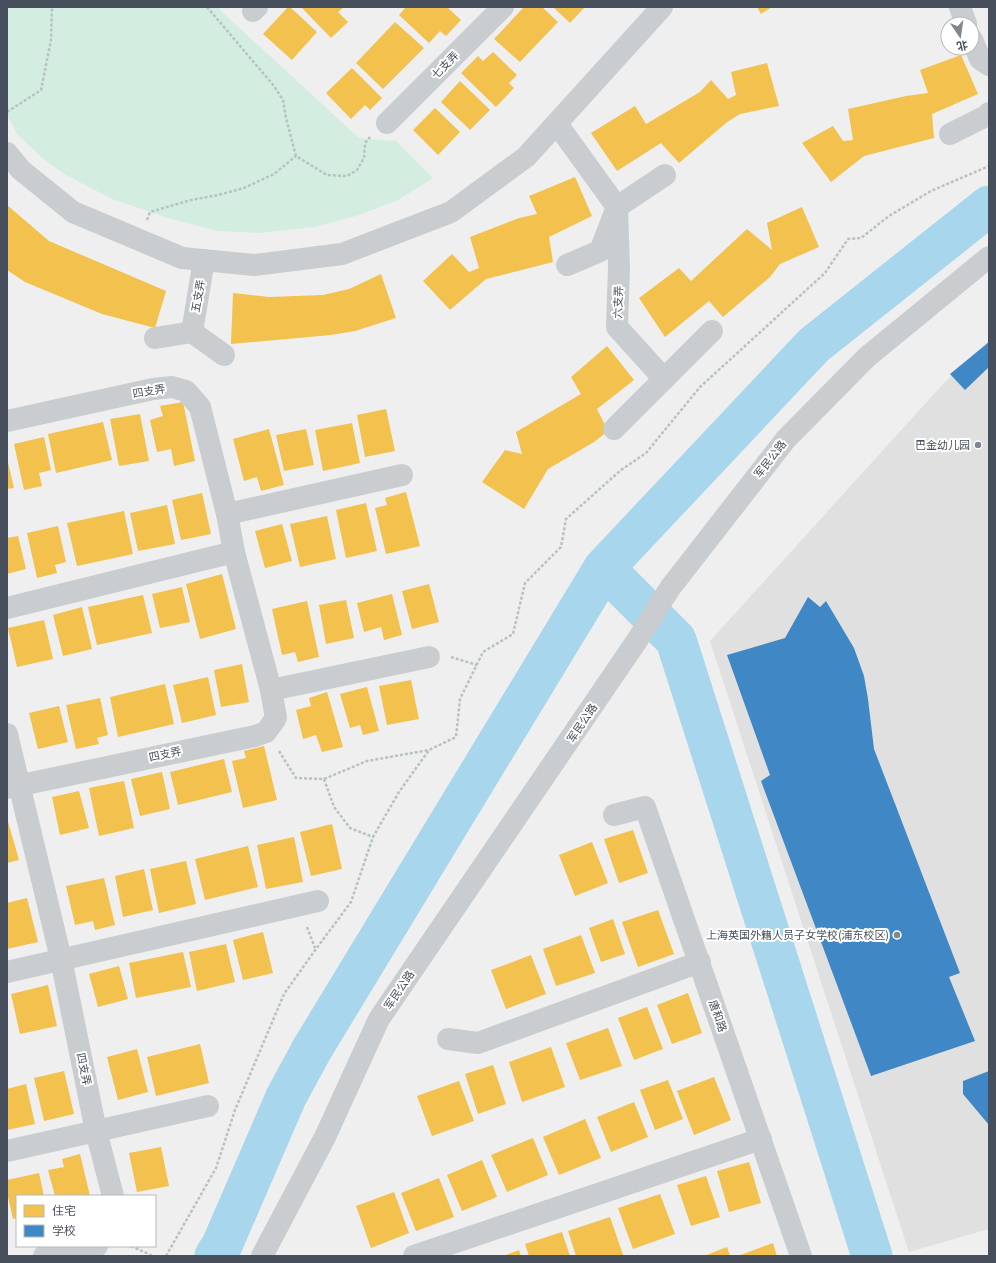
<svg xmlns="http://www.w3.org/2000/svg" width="996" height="1263" font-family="'Nunito Sans','Noto Sans SC',sans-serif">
	<rect width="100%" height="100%" fill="#efefef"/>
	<polygon fill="#e1e0e1" points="989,340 989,1229 909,1252 710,641 943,384"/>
	<polygon fill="#d3eee1" points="7,7 221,7 220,10 359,138 396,141 433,178 398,200 356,216 314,227 260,233 217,231 168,218 112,199 66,175 42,158 17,134 7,115"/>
	<g fill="#f2c14e">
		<polygon points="288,7 290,7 317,32 292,60 263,34"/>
		<polygon points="301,7 344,7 338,12 348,22 331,38"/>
		<polygon points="406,7 447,7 461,20 446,36 440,31 429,43 399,15"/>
		<polygon points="524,7 542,7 558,22 520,62 494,39"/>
		<polygon points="553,7 585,7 570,23"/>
		<polygon points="757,7 772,7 761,14"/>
		<polygon points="395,22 424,48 383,89 356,63"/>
		<polygon points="493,52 517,75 509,83 514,88 496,107 461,73 478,56 483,61"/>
		<polygon points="961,55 978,94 932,114 934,138 864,156 831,182 802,143 833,126 843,141 853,140 848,109 906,96 928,93 920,70"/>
		<polygon points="767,63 779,106 740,114 726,123 679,163 661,143 617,171 591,133 635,106 646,124 700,92 711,80 728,99 736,95 731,72"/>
		<polygon points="352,68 382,98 370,110 365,105 351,119 326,93"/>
		<polygon points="460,81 490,110 470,130 441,102"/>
		<polygon points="435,108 460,132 438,155 413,130"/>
		<polygon points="575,177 592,216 549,237 553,262 486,279 450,310 423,281 452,254 469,272 479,268 470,237 519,218 537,214 529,196"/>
		<polygon points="7,205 49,241 166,291 155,328 102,314 25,282 7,270"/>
		<polygon points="802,207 819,247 780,264 770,277 723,317 709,301 665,337 639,298 679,268 691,281 747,229 772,250 767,223"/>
		<polygon points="381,274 396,318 355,331 331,335 231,344 233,293 269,297 323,295 349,289"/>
		<polygon points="607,346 634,380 597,409 608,431 594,442 548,469 524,509 482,482 505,450 522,454 516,432 581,394 571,377"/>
		<polygon points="183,402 195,461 174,466 171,449 157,452 150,420 163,416 160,406"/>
		<polygon points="386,409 395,451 365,457 357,415"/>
		<polygon points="140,414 149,461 119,466 110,419"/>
		<polygon points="103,422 112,460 56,473 48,434"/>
		<polygon points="352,423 360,463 323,471 315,430"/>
		<polygon points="269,429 284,485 261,491 257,477 244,481 233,439"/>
		<polygon points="306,429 314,465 284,471 276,435"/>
		<polygon points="44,437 51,470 39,473 42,486 24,490 14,444"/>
		<polygon points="7,458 14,488 7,489"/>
		<polygon points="406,492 420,546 386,554 375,508 387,505 385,498"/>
		<polygon points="202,493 211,534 181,540 172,500"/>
		<polygon points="366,503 377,551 346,558 336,510"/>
		<polygon points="167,505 175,544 138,551 130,513"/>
		<polygon points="124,511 133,554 77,566 67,523"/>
		<polygon points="327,516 336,559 300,567 290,524"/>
		<polygon points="282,524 292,561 265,568 255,531"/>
		<polygon points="58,526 66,562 55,565 57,573 37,578 27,533"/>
		<polygon points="18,536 26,569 7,574 7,538"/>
		<polygon points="222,574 236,629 200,639 186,584"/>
		<polygon points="429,584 439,622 412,629 402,591"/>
		<polygon points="182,587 190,622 160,628 152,594"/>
		<polygon points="392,594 402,635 384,640 381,627 364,632 357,603"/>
		<polygon points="143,595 152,633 97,645 88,607"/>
		<polygon points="346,600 354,638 326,644 319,605"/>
		<polygon points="307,601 319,657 298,662 295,652 282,655 272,609"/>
		<polygon points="82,607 92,649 63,656 53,615"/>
		<polygon points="44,620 53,659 17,667 8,628"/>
		<polygon points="242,664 249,702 221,707 214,670"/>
		<polygon points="208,677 216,715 182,723 173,685"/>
		<polygon points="411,680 419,719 387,725 379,686"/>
		<polygon points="165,684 174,724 118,737 110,697"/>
		<polygon points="367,687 379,731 363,735 360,725 350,728 340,694"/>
		<polygon points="327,692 343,747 322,752 316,735 303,739 296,710 311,706 309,698"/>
		<polygon points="100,698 108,735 97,738 99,744 76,749 66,705"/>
		<polygon points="59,706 68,742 38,749 29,713"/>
		<polygon points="264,746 277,800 243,808 232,761 246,758 244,751"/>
		<polygon points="224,759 232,792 178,805 170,772"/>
		<polygon points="162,772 170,809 140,816 131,779"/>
		<polygon points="124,781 134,828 99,836 89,788"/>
		<polygon points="79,791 89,828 60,835 52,797"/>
		<polygon points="7,818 19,860 7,863"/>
		<polygon points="332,824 342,869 311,876 300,832"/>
		<polygon points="633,830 648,873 619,883 604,839"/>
		<polygon points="294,837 303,882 266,889 257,845"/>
		<polygon points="592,842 608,883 575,896 559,855"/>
		<polygon points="248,846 258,887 205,900 195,859"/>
		<polygon points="186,861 196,904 159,913 150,869"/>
		<polygon points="144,869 153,910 123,917 115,876"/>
		<polygon points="104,878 115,925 95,930 93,921 75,925 66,886"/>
		<polygon points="27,898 38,942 7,949 7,903"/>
		<polygon points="658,910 674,954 638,967 622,922"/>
		<polygon points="613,919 625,954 601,962 589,928"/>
		<polygon points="263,932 273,973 243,980 233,940"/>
		<polygon points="581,935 595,973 556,986 543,949"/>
		<polygon points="226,944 235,982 197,991 189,952"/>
		<polygon points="183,952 191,987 136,998 129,963"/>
		<polygon points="531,955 546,994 506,1009 491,970"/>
		<polygon points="119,966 128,999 98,1007 89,974"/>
		<polygon points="48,985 57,1026 20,1034 11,994"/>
		<polygon points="688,993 702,1033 672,1044 657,1005"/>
		<polygon points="647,1007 663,1049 634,1060 618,1018"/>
		<polygon points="608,1028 622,1066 580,1080 566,1043"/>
		<polygon points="200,1044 209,1083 156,1096 147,1057"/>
		<polygon points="551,1047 565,1087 522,1102 509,1062"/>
		<polygon points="137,1049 148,1092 118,1100 107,1057"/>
		<polygon points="493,1065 506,1104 478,1114 465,1074"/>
		<polygon points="64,1071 74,1114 44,1121 34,1078"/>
		<polygon points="714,1077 731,1120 694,1135 677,1091"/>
		<polygon points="668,1080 683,1119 655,1130 640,1090"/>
		<polygon points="459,1081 474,1121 432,1136 417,1096"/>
		<polygon points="26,1084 35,1124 7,1130 7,1089"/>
		<polygon points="634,1102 648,1137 611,1152 597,1117"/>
		<polygon points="585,1119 601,1158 559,1175 543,1137"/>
		<polygon points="533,1138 548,1175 507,1192 491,1155"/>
		<polygon points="161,1147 169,1186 137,1192 129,1153"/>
		<polygon points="80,1154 90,1196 55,1196 48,1170 64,1167 62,1159"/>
		<polygon points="482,1160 497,1197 462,1211 447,1175"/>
		<polygon points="749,1162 761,1203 729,1212 717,1171"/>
		<polygon points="39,1173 44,1196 17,1196 17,1218 13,1219 7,1192 7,1180"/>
		<polygon points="706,1176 720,1217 691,1226 677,1185"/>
		<polygon points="439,1178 454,1217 416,1231 401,1193"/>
		<polygon points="394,1192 409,1233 371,1248 356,1206"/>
		<polygon points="660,1194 675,1234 633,1249 618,1208"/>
		<polygon points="610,1217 623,1255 620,1256 576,1256 568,1231"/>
		<polygon points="562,1232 570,1256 529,1256 525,1244"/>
		<polygon points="773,1243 777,1256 738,1256"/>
		<polygon points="727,1247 730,1256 704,1256"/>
		<polygon points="519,1250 521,1256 503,1256"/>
	</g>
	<g fill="#3f88c5">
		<polygon points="989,342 989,367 965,390 950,374"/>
		<polygon points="808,597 820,607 826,601 854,648 864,676 868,699 874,749 960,973 949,977 975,1041 871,1076 761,781 770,775 727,655 785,638"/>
		<polygon points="989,1071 989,1125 963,1094 963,1081"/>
	</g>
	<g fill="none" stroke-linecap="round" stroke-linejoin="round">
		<g stroke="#a8d6ec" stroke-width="41">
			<polyline points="604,568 676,640 872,1256"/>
			<polyline points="215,1256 222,1245 286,1097 312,1049 604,568 814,345 989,206"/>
		</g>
		<g stroke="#b7c3c1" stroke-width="2.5" stroke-dasharray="3 2" stroke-linecap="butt">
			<polyline points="207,7 274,86 283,100 286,118 296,156 327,175 347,176 357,170 364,158 365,143 370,137"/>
			<polyline points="7,112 41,90 51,40 52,7"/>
			<polyline points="147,220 150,212 191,200 218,195 244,188 274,174 296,156"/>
			<polyline points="451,657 477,665"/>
			<polyline points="279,751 296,778 324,779 367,761 429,750"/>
			<polyline points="324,779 334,807 350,828 373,837"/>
			<polyline points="307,927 315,948"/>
			<polyline points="131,1246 153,1256"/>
			<polyline points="166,1256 216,1168 235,1110 284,994 316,949 351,902 373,837 399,792 429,750 456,737 460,699 483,652 513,634 525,583 561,547 566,519 621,470 646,453 700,387 825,273 848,239 861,238 889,216 931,191 989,166"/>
		</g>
		<g stroke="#cacdd0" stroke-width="22">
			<polyline points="960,7 966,24"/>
			<polyline points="253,11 257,7"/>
			<polyline points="972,39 980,59 989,65"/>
			<polyline points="387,123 503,7"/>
			<polyline points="557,124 617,207 619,266 617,327 664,379"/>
			<polyline points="950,134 988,115 989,113"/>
			<polyline points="7,153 21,170 73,212 182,258 254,265 342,254 451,212 526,157 662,7"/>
			<polyline points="567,265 600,251 617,207 665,175"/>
			<polyline points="192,332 204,260"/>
			<polyline points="155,338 192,332 224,355"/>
			<polyline points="7,421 153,389 172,387 186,391 200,407 227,514 234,552 271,690 276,718 266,732 255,736 7,788"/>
			<polyline points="614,429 712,331"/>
			<polyline points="227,514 402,475"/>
			<polyline points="7,608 234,552"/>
			<polyline points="271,690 429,657"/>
			<polyline points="7,734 61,959 96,1131 113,1196"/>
			<polyline points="614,815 645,807 801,1256"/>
			<polyline points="7,972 318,901"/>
			<polyline points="448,1039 478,1043 700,962"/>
			<polyline points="7,1151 208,1106"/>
			<polyline points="44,1256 97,1246"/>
			<polyline points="262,1256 325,1137 379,1019 638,639 670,588 786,439 867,357 989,257"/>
			<polyline points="414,1256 761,1139"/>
		</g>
	</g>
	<g fill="#81878f" stroke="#fff" stroke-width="1.5">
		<circle cx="978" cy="445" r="4"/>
		<circle cx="897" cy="935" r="4"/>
	</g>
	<g text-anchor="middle" stroke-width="4" stroke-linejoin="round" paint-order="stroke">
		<g font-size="11" fill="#464f5b" stroke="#fff">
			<text transform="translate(445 65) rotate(-45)" y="4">七支弄</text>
			<text transform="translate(198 296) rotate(-80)" y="4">五支弄</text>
			<text transform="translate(618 302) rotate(-88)" y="4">六支弄</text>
			<text transform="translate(149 391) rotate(-9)" y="4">四支弄</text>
			<text transform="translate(770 459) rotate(-52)" y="4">军民公路</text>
			<text transform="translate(582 723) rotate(-56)" y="4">军民公路</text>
			<text transform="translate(165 754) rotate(-12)" y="4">四支弄</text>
			<text transform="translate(399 990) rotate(-56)" y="4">军民公路</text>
			<text transform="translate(718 1016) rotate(71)" y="4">唐和路</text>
			<text transform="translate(84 1069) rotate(78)" y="4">四支弄</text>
		</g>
		<g font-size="11" fill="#464f5b" stroke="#fff" text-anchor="end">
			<text x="970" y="449">巴金幼儿园</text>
			<text x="889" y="939">上海英国外籍人员子女学校(浦东校区)</text>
		</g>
	</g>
	<rect width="996" height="1263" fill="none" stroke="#464f5b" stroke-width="16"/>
	<rect x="16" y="1195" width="140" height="52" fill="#ffffff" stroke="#b5b9bd"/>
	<rect x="24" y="1205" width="20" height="12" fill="#f2c14e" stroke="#b5b9bd"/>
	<text x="52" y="1215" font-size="12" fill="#464f5b">住宅</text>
	<rect x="24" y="1225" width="20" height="12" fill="#3f88c5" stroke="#b5b9bd"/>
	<text x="52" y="1235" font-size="12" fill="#464f5b">学校</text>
	<g transform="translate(960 36) rotate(167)"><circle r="19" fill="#ffffff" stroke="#b5b9bd"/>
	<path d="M0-3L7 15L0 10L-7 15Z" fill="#81878f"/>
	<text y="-6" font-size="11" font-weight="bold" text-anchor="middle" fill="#464f5b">北</text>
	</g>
</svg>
